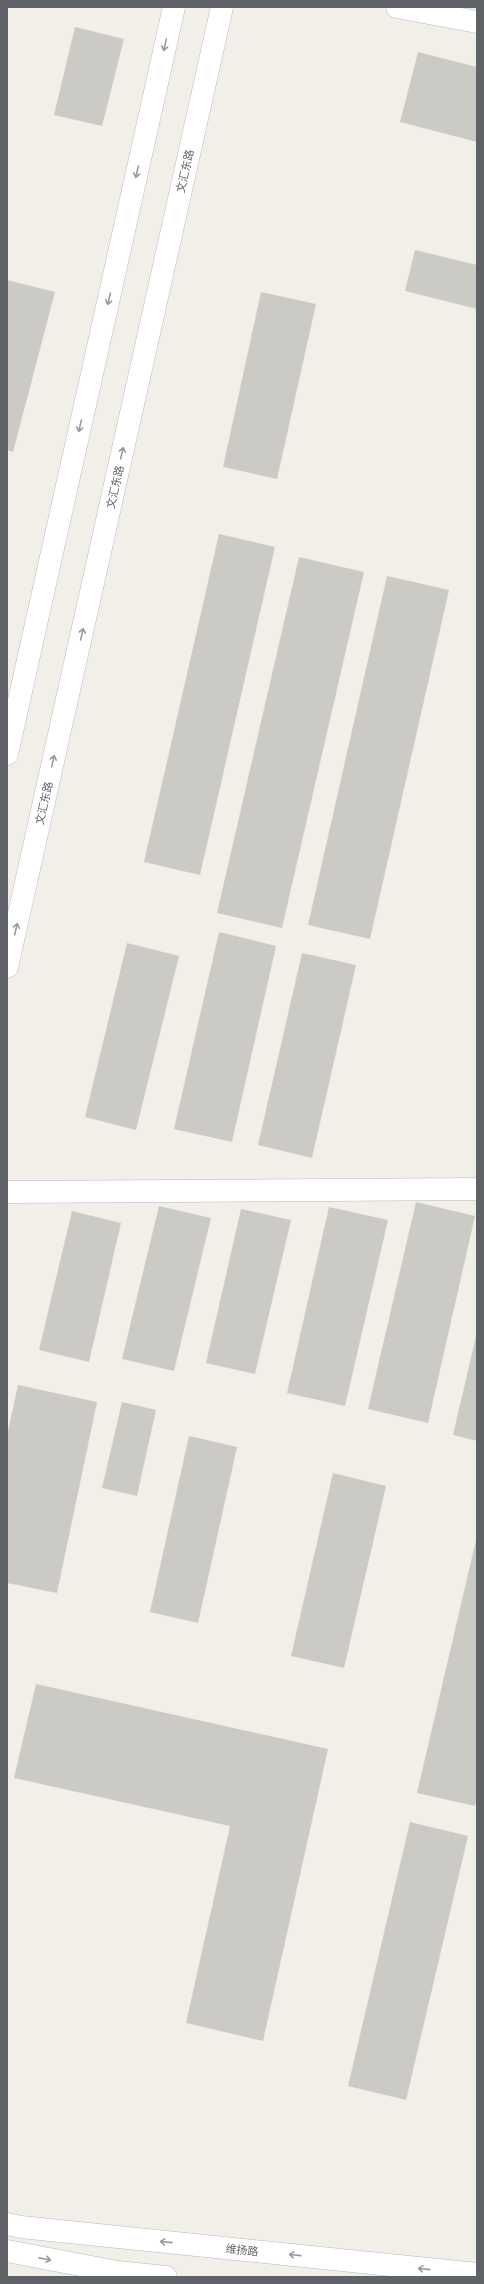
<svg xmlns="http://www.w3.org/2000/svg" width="484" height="2284" font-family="'DM Sans','Noto Sans SC',sans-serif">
	<rect width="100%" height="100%" fill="#f1efe8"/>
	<g fill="#cccac5">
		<polygon points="75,27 124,39 102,126 54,115"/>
		<polygon points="418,52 477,67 477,142 400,122"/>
		<polygon points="415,250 477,265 477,309 405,291"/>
		<polygon points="7,280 55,292 13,452 7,450"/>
		<polygon points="261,292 316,304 277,479 223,467"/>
		<polygon points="219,534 275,547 200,875 144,862"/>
		<polygon points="299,557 364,572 282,928 217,913"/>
		<polygon points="387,576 449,590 370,939 308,925"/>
		<polygon points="219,932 276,946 232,1142 174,1129"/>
		<polygon points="127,943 179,956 136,1130 85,1117"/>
		<polygon points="302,953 356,965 312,1158 258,1145"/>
		<polygon points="416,1202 475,1216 428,1423 368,1409"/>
		<polygon points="159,1206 211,1218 174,1371 122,1359"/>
		<polygon points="329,1207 388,1220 345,1406 287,1393"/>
		<polygon points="241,1209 291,1220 255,1374 206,1363"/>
		<polygon points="72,1211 121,1223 89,1362 39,1350"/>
		<polygon points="476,1336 477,1336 477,1441 453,1435"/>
		<polygon points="18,1385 97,1402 57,1593 7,1583 7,1436"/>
		<polygon points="122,1402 156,1410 137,1496 102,1488"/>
		<polygon points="189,1436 237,1447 198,1623 150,1612"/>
		<polygon points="333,1473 386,1486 344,1668 291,1656"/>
		<polygon points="476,1540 477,1798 475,1806 417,1793"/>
		<polygon points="36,1684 328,1749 263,2041 186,2023 230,1826 14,1778"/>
		<polygon points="410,1822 468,1836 406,2100 348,2086"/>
	</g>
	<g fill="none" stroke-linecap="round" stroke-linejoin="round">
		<g stroke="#b5b8bc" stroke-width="23">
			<g id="minor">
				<polyline points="397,7 477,22"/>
				<polyline points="7,1192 477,1189"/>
			</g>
		</g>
		<g stroke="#b6babf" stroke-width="23">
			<g id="secondary">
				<polyline points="7,754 174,7"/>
				<polyline points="7,967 222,7"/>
				<polyline points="7,2224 21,2227 477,2274"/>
				<polyline points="7,2251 117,2272 166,2277"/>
			</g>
		</g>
		<use href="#minor" stroke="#fff" stroke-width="22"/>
		<use href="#secondary" stroke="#fff" stroke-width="22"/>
	</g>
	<defs><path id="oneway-shaft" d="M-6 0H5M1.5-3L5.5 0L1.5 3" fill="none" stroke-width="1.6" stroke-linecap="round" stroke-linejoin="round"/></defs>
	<g stroke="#979a9d">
		<use href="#oneway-shaft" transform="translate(165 45) rotate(103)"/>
		<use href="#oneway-shaft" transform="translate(137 172) rotate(103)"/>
		<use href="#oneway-shaft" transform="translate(109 299) rotate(103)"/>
		<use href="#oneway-shaft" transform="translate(80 426) rotate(103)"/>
		<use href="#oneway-shaft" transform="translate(122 453) rotate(-77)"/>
		<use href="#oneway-shaft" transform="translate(82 634) rotate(-77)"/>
		<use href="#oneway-shaft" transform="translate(53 761) rotate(-77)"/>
		<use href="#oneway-shaft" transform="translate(16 929) rotate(-77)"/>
		<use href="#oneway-shaft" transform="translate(166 2242) rotate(-174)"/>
		<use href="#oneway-shaft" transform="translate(295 2255) rotate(-174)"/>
		<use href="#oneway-shaft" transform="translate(45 2259) rotate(11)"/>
		<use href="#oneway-shaft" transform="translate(424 2269) rotate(-174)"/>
	</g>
	<g text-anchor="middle" stroke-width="3" stroke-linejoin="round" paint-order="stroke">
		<g font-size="11" fill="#5f6368" stroke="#fff">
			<text transform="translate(185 171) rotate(-77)" y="4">文汇东路</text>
			<text transform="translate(115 487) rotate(-77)" y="4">文汇东路</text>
			<text transform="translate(44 803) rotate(-77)" y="4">文汇东路</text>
			<text transform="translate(242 2250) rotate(6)" y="4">维扬路</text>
		</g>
	</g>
	<rect width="484" height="2284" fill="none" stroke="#5f6368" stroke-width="16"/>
</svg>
